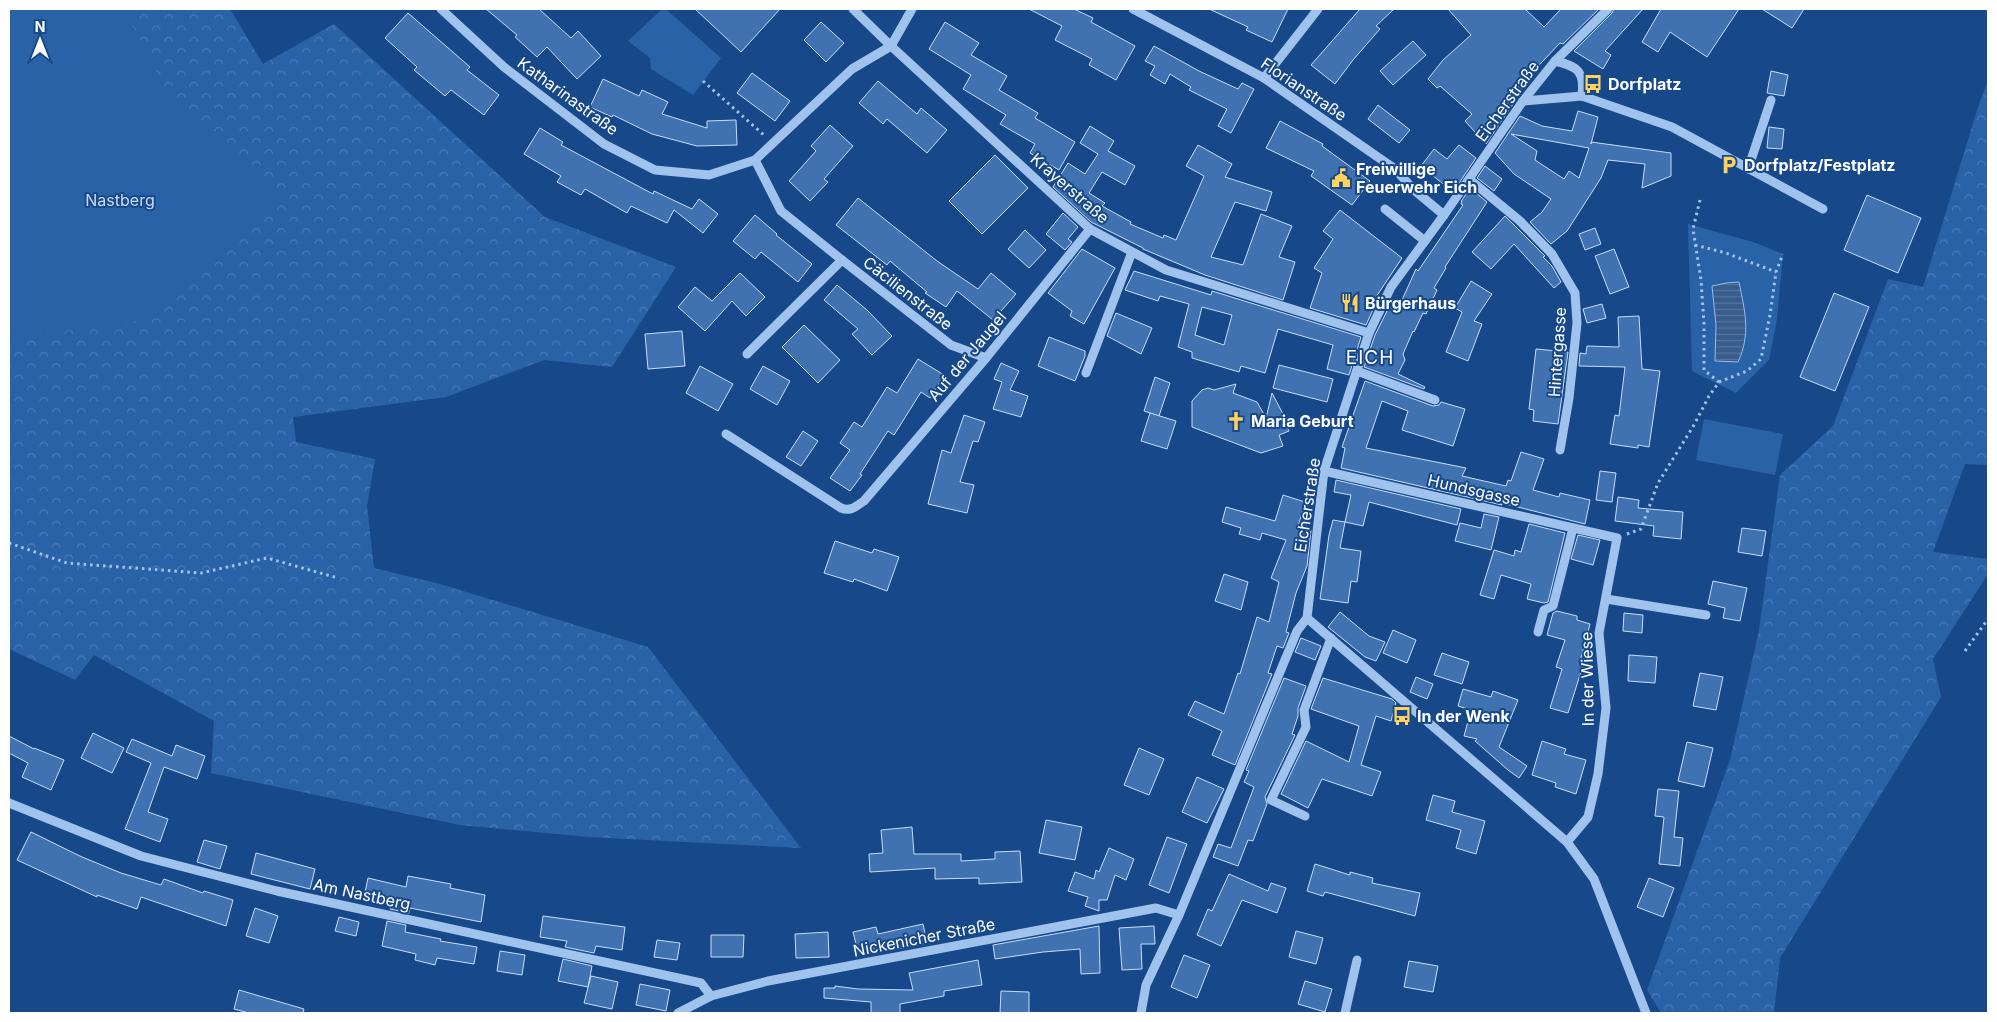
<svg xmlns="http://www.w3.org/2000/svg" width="1997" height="1022" font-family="Inter,sans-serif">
	<defs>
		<pattern id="forest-crowns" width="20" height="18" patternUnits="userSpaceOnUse" patternTransform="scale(1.25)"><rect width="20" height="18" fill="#2a62a8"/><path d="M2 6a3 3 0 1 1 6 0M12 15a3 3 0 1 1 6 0" fill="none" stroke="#4a7ab5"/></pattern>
		<pattern id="water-rules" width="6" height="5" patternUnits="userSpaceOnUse" patternTransform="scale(1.25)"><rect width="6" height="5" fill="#385c8c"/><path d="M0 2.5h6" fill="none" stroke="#56749d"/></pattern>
	</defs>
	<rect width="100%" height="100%" fill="#17498a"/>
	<g fill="url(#forest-crowns)">
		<polygon points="9,9 230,9 263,64 334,24 545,217 676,267 612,367 544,360 446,397 293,417 296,442 375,459 367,506 374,568 440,584 648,647 801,848 589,837 460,825 211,773 214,721 94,655 75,680 9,649"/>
		<polygon points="1988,81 1988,465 1965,464 1933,552 1988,559 1988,574 1933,659 1941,697 1780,958 1774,1013 1661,1013 1647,990 1730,760 1759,630 1780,475 1833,426 1888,279 1923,287 1978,107"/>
	</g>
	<g fill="#2a62a8">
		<polygon points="9,9 124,9 170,98 283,196 156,318 44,334 9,336"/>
		<polygon points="662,9 666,9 721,58 693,95 651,69 650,58 628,41"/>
		<polygon points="1688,224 1753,242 1783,254 1777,319 1769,360 1736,393 1692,371"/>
		<polygon points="1704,419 1783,434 1775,475 1696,460"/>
	</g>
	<path fill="url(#water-rules)" stroke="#92bef1" d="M1739 282C1745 312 1751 334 1738 362L1715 361 1716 325 1712 286 1726 283Z"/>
	<g fill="#4072b2" stroke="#c6ddfa" fill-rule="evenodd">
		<polygon points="486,9 539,9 571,38 578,31 601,56 577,79 547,47 537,57 515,37 517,35"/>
		<polygon points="695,9 780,9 741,52"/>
		<polygon points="1029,9 1074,9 1093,18 1091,22 1135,46 1116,80 1089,65 1092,59 1055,40 1062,26"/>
		<polygon points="1209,9 1288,9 1272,42 1246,30 1248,27"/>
		<polygon points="1360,9 1394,9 1376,26 1380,29 1353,60 1335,84 1311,65"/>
		<polygon points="1448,9 1525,9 1544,27 1561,9 1599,9 1563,44 1560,43 1527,78 1529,80 1510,102 1513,104 1486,144 1465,121 1472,114 1440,86 1437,88 1428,79 1443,60 1471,35"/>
		<polygon points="1614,9 1643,9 1605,51 1611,55 1603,69 1574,51 1612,13"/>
		<polygon points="1661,9 1739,9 1707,57 1670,32 1658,52 1642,42"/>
		<polygon points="1762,9 1804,9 1792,28"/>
		<polygon points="408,13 470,67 467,70 499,95 484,115 451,90 445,96 414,70 417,67 385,38"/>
		<polygon points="821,22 844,43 826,62 804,40"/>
		<polygon points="945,22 979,43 971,55 1007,76 999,90 1038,113 1035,118 1075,142 1059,170 1030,153 1035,144 1000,124 1006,115 963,89 971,75 929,49"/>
		<polygon points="1413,41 1426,55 1393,85 1380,71"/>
		<polygon points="1154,46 1199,71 1238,89 1242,83 1254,89 1231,133 1218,126 1227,109 1189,90 1191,87 1170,74 1165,84 1150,75 1155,66 1145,61"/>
		<polygon points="1771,71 1788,75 1784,96 1767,93"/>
		<polygon points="752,73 790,101 775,121 737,93"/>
		<polygon points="603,79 639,96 642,90 668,102 662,114 707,128 707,121 736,120 737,145 697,146 652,134 613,115 612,117 590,107"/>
		<polygon points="878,81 917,114 921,108 947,130 927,153 887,119 883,124 859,103"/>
		<polygon points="1378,105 1410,130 1399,143 1368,119"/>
		<path d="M1578 111 1598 117 1591 144V142L1671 153V176L1642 188 1645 164 1608 160 1601 178 1567 231 1551 244 1530 222 1542 212 1551 199 1514 174 1495 153 1520 116 1542 126 1572 131ZM1511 134 1589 148 1579 178 1569 171 1564 179 1535 160 1537 151Z"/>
		<polygon points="1280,121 1323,144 1322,146 1370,181 1352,205 1311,176 1314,171 1266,148"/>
		<polygon points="830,125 853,146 824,179 828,182 810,201 789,181 816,151 811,146"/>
		<polygon points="1090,126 1114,141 1108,151 1135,166 1125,185 1102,172 1089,193 1105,203 1102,206 1131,222 1130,224 1163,238 1164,235 1176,240 1204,176 1186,166 1198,145 1232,164 1225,177 1272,192 1266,211 1235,202 1211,257 1243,265 1261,214 1292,226 1279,257 1295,262 1283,300 1205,275 1143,249 1143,248 1091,222 1053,187 1068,163 1085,174 1098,154 1080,143"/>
		<polygon points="1769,127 1784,129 1782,149 1767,148"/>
		<polygon points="540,128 563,142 561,145 653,194 654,191 692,209 699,199 718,214 703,233 674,210 667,223 631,206 627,213 585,189 581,195 557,182 561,176 524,154"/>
		<polygon points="1459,145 1476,158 1453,192 1421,166 1434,149 1447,159"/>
		<polygon points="995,155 1028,188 982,234 949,201"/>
		<polygon points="1485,166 1502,179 1494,191 1477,178"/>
		<polygon points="1470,188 1487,202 1445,267 1446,268 1434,288 1437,290 1426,314 1423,313 1414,332 1413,331 1403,354 1405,360 1398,374 1425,387 1424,389 1364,367 1375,335 1389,307 1397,311 1416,269 1418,271 1463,205 1461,204 1462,200"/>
		<polygon points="1867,195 1921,218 1898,273 1844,250"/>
		<polygon points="858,198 937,261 978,289 991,273 1016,294 993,320 957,291 946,307 925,293 927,292 890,261 887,265 836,225"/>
		<polygon points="1340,210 1402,258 1374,300 1377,301 1366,325 1310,308 1322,273 1314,268 1333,239 1323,231"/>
		<polygon points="1063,213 1078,227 1068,239 1072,242 1065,250 1046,234"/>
		<polygon points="755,215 777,234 776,235 812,264 798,282 761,252 755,259 733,241"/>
		<polygon points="1505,216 1545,256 1543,257 1552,266 1561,282 1554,288 1514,244 1491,269 1472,252"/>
		<polygon points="1595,228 1601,244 1585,250 1579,234"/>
		<polygon points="1025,230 1046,250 1029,268 1008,249"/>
		<polygon points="1082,249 1115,268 1084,324 1070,316 1072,311 1048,293"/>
		<polygon points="1614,249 1629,287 1610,294 1595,256"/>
		<path d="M1134 271 1211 295 1212 291 1361 337 1349 375 1327 369 1333 345 1278 329 1265 373 1241 366 1239 372 1192 358V352L1178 347 1189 304 1160 296 1158 301 1125 290ZM1202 307 1232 315 1224 345 1195 335Z"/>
		<polygon points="740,273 765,297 746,316 732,301 705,331 678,307 695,287 712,301"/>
		<polygon points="1471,281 1492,294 1474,321 1482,324 1468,361 1446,352 1462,312 1455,308"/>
		<polygon points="837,285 867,310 892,336 872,355 852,334 858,329 824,300"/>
		<polygon points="1834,293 1869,307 1835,391 1800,377"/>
		<polygon points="1602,304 1606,318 1587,323 1583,309"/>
		<polygon points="1116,313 1152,328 1141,354 1107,336"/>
		<polygon points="1639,316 1642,369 1660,371 1649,447 1638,445 1638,448 1610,444 1615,415 1619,416 1625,367 1579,366 1580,353 1586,354 1587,346 1619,347 1618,317"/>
		<polygon points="804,325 840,360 818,383 782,347"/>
		<polygon points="682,331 685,366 648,369 645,334"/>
		<polygon points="1049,337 1085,351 1085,356 1075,381 1038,366"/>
		<polygon points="1536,349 1568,352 1558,424 1533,421 1534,410 1529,409"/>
		<polygon points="918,359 944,375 930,398 921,392 894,435 888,431 860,474 862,475 850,491 830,478 850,450 840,443 854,422 862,427 887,387 897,393"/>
		<polygon points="1001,363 1019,371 1010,390 1028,396 1021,417 993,409 1002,382 994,379"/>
		<polygon points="1279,365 1333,379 1327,402 1273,388"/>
		<polygon points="700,366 733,384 718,411 686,393"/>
		<polygon points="763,366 790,381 777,405 750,389"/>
		<polygon points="1155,377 1170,383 1159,416 1144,411"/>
		<polygon points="1365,381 1433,406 1439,405 1441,402 1465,409 1453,446 1402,430 1408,411 1382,401 1366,448 1466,468 1462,476 1506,486 1508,480 1511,481 1521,452 1544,459 1533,490 1559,497 1560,493 1590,500 1585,524 1502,503 1502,505 1341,468 1345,448 1342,447"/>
		<polygon points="1236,384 1233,393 1257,402 1266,418 1272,393 1283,414 1281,415 1289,431 1279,435 1283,446 1261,453 1192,427 1192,401 1202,390 1208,388 1214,390"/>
		<polygon points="1150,413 1176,421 1167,449 1141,441"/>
		<polygon points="964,415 985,422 978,442 973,441 960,482 974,485 967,513 928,504 942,450 951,453"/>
		<polygon points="803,431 818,441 801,466 786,457"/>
		<polygon points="1600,471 1616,473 1612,502 1596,500"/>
		<polygon points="1336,480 1461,509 1457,525 1369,502 1363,526 1345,522 1351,495 1334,492"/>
		<polygon points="1283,495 1305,502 1298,527 1311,530 1307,566 1296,593 1286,632 1289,633 1283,648 1277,646 1268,673 1272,674 1235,765 1212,755 1222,731 1188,715 1195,701 1224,714 1238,673 1240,674 1257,617 1269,622 1279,582 1271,578 1286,540 1262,533 1260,540 1239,534 1241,528 1222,522 1226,507 1275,521"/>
		<polygon points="1618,497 1639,500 1638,508 1683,512 1681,539 1653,536 1654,526 1615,521"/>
		<polygon points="1484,514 1499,517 1491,550 1455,541 1460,523 1481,528"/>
		<polygon points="1333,520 1345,522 1340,548 1361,551 1357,582 1351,581 1348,603 1320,599 1329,535"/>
		<polygon points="1529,524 1565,533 1548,602 1544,603 1527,599 1531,584 1501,575 1494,599 1480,595 1494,550 1514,556 1515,550 1521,552"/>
		<polygon points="1742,528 1766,531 1762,556 1738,552"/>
		<polygon points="1578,535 1600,540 1593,565 1571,559"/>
		<polygon points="835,541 872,553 874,549 899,557 887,591 854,579 853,582 824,573"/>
		<polygon points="1224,574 1248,582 1241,610 1215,601"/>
		<polygon points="1713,581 1747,588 1740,621 1723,618 1725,608 1708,604"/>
		<polygon points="1557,611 1577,616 1577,620 1590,624 1581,658 1585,659 1568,713 1550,708 1562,669 1556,667 1565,640 1547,635 1553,613"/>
		<polygon points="1340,612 1369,636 1385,642 1376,661 1365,657 1328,627"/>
		<polygon points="1624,613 1643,615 1642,633 1623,631"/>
		<polygon points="1393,630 1416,640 1407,663 1383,653"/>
		<polygon points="1301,638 1321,646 1315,660 1295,652"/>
		<polygon points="1442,653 1469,662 1462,684 1434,675"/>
		<polygon points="1629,655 1657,657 1655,683 1628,681"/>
		<polygon points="1700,673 1723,677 1716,710 1693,706"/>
		<polygon points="1416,677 1433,684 1427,699 1410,692"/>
		<polygon points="1284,678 1306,686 1298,708 1298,716 1292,734 1295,735 1265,797 1267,804 1253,841 1248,840 1238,866 1213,857 1218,844 1231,848 1254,787 1244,782 1249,771 1246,770"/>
		<polygon points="1323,678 1392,699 1396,703 1391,721 1376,716 1361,765 1381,772 1372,796 1322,779 1308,808 1281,794 1306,741 1349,762 1359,726 1311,709"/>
		<polygon points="1463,689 1491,697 1493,691 1518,700 1499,747 1527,766 1519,778 1508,770 1475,741 1477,739 1464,736 1471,710 1458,706"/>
		<polygon points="93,733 124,748 112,773 81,758"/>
		<polygon points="9,736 34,749 34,748 64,760 51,790 22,777 28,763 9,753"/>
		<polygon points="132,739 172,756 176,745 205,756 197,779 164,767 148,812 168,819 160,842 125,829 151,763 126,752"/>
		<polygon points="1542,741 1566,749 1564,754 1586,760 1576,794 1555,787 1556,783 1532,775"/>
		<polygon points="1687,742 1713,748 1704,787 1678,781"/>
		<polygon points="1139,748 1164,759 1149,795 1124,785"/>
		<polygon points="1197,777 1224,789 1207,823 1182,812"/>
		<polygon points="1658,789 1679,791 1674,837 1683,838 1680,866 1659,864 1664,817 1655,816"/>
		<polygon points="1433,795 1455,801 1452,812 1485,821 1476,854 1456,848 1461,830 1426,820"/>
		<polygon points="1046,820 1082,827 1075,860 1039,853"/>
		<polygon points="912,827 914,854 961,854 961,861 995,859 995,852 1020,851 1022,882 979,884 979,878 935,879 935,868 870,872 869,854 883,853 881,830"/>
		<polygon points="31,832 82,857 121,873 161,885 164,879 203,893 204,891 233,900 226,926 141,897 137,909 97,895 97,897 17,860"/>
		<polygon points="1167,837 1187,844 1169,893 1149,885"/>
		<polygon points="204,840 227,846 220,869 197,862"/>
		<polygon points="1109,848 1134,859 1126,880 1115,875 1107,900 1099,900 1099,911 1085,906 1088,897 1068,891 1075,872 1094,879 1096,870 1099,872"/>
		<polygon points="256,853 315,869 310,889 251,874"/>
		<polygon points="1315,864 1350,875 1350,872 1373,878 1372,883 1420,893 1415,916 1325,892 1323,896 1307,891"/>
		<polygon points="1229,874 1268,891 1271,883 1286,888 1277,913 1242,900 1221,946 1197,935 1208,909 1212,911"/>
		<polygon points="408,876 451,884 450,888 485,895 481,922 410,908 409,913 390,909 391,904 364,897 368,878 406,887"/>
		<polygon points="1649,878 1674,888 1663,917 1637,907"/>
		<polygon points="255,908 278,916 269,943 246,936"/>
		<polygon points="543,916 625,927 622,950 596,946 594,953 565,947 567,941 540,937"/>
		<polygon points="339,917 359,922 356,936 335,931"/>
		<polygon points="387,921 406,925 405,932 441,939 440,941 477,947 474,964 437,958 435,965 415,960 416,954 382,946"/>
		<polygon points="923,924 927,943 892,950 891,946 858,952 853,932 876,927 878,934"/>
		<polygon points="1099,926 1100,973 1081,974 1080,949 1043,952 995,959 993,945"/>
		<polygon points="1154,926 1155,944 1141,944 1142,969 1122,970 1119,928"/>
		<polygon points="1296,931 1323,938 1316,964 1289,957"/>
		<polygon points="828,932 829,957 796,958 795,934"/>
		<polygon points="711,935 744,935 743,957 711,957"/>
		<polygon points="657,940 680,943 677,960 654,957"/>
		<polygon points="500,951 525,955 522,975 497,971"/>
		<polygon points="1184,955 1210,965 1197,998 1171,987"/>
		<polygon points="563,959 592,966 588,987 558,981"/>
		<polygon points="978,960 982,985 944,991 944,996 900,1004 900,1013 871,1013 871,1002 824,998 824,988 835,988 835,986 858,989 913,990 909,973"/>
		<polygon points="1409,961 1438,966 1433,992 1404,987"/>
		<polygon points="591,976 618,982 612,1009 584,1003"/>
		<polygon points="1305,981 1332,989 1325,1012 1298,1004"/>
		<polygon points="640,984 670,990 666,1011 636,1005"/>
		<polygon points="239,990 304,1009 303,1013 249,1013 234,1009"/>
		<polygon points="1001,991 1029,992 1029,1013 1000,1013"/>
	</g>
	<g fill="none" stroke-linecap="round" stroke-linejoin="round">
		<g stroke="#a0c3ee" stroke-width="3" stroke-dasharray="2.5 4" stroke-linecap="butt">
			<polyline points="703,81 765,136"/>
			<polyline points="1700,200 1693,229 1701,280 1704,324 1704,370 1719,382"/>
			<polyline points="1695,245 1726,253 1776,272"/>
			<polyline points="1627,534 1641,529 1658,483 1694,425 1709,396 1719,382 1747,371 1761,359 1770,315 1776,272 1783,254"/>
			<polyline points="9,543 67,563 201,573 267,558 338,578"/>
			<polyline points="1965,651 1988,619"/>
		</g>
		<g stroke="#a0c3ee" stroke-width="9">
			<polyline points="441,9 504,67 604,144 655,170 709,175 755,160 852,69 891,46"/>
			<polyline points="853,9 891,46 1090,229 1166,270 1369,333"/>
			<polyline points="1133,9 1264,78 1395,169 1414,190 1444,215"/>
			<polyline points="891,46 912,9"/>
			<path d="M1555 61C1578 66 1585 72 1582 96"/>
			<polyline points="1264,78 1318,9"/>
			<polyline points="1523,101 1582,96 1672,127 1823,209"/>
			<polyline points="755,160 781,211 842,260 951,345 986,358"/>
			<polyline points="1748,169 1771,100"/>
			<polyline points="1469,179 1520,221 1552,254 1575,293 1577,323 1569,398 1560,450"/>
			<polyline points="1385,209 1425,241"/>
			<polyline points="747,354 842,260"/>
			<polyline points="1357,371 1435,400"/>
			<polyline points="1086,373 1132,252"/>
			<path d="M726 434 841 508C851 512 856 506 864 501L986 358 1090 229"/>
			<polyline points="1324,471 1617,538 1599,633 1606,708 1598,774 1588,817 1567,842"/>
			<polyline points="1606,599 1706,615"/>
			<polyline points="1307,618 1567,842 1594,879 1646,1013"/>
			<polyline points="1538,632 1544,610 1553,606 1573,528"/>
			<polyline points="9,803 141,856 277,891 701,983 711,996"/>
			<polyline points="1305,816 1271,800 1306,727 1304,710 1331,638"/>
			<polyline points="678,1013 711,996 768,981 1156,908 1179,915"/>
			<polyline points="1141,1013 1146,985 1179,915 1297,631 1307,618 1324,471 1369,333 1391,287 1444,215 1523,101 1555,61 1608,9"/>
			<polyline points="1345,1013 1357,960"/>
		</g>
	</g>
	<defs>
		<g id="bus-bare" transform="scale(1.5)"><path d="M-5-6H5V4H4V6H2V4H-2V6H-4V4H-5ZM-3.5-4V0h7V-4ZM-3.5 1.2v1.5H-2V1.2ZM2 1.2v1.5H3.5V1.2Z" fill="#ffd15d" stroke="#17498a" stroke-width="2.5" paint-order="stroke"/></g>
		<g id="parking-bare" transform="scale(1.5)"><path d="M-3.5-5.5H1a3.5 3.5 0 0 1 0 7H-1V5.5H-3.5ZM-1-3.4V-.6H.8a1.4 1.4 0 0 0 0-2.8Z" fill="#ffd15d" stroke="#17498a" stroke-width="2.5" paint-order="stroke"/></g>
		<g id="civic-bare" transform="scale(1.5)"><path d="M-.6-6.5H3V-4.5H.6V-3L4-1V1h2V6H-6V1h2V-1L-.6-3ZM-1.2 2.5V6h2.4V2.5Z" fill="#ffd15d" stroke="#17498a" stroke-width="2.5" paint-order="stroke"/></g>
		<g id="restaurant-bare" transform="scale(1.5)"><path d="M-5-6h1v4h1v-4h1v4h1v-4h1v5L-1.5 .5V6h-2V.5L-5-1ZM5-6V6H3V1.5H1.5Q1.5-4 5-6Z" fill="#ffd15d" stroke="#17498a" stroke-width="2.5" paint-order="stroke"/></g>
		<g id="church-bare" transform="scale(1.5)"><path d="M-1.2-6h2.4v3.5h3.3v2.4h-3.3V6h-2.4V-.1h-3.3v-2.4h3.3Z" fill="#ffd15d" stroke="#17498a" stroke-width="2.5" paint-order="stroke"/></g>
	</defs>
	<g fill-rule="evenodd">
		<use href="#bus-bare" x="1593" y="84"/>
		<use href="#parking-bare" x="1729" y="165"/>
		<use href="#civic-bare" x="1341" y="178"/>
		<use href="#restaurant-bare" x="1350" y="303"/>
		<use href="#church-bare" x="1236" y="421"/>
		<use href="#bus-bare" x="1402" y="716"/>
	</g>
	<g text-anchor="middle" stroke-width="4" stroke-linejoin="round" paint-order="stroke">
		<g font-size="16" font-weight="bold" fill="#fff" stroke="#17498a" text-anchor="start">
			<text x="1608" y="90">Dorfplatz</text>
			<text x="1744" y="171">Dorfplatz/Festplatz</text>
			<text x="1356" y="175">Freiwillige<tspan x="1356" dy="18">Feuerwehr Eich</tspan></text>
			<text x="1365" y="309">Bürgerhaus</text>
			<text x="1251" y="427">Maria Geburt</text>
			<text x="1417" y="722">In der Wenk</text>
		</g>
		<g font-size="16" fill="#fff" stroke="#17498a">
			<text transform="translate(1304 89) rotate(34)" y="6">Florianstraße</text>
			<text transform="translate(568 96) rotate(36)" y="6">Katharinastraße</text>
			<text transform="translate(1507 101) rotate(-54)" y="6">Eicherstraße</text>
			<text transform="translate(1070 188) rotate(41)" y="6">Krayerstraße</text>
			<text transform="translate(908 293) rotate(38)" y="6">Cäcilienstraße</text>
			<text transform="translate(1557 352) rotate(-86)" y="6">Hintergasse</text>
			<text transform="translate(967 356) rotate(-50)" y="6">Auf der Jaugel</text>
			<text transform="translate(1474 490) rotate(13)" y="6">Hundsgasse</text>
			<text transform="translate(1307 505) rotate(-81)" y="6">Eicherstraße</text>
			<text transform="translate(1587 679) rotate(-91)" y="6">In der Wiese</text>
			<text transform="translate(362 894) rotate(12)" y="6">Am Nastberg</text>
			<text transform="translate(924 937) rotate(-11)" y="6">Nickenicher Straße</text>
		</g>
		<g font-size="16" fill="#c6ddfa" stroke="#17498a">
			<text x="120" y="206">Nastberg</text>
		</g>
		<g font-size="19" letter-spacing="1" fill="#fff" stroke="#17498a">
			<text x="1370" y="364">EICH</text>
		</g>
	</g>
	<rect width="1997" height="1022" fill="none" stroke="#ffffff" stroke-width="20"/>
	<g transform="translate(40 40)" stroke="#17498a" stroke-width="4" paint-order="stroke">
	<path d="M0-4L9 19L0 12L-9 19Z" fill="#ffffff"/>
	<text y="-8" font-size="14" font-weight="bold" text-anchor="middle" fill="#ffffff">N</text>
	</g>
</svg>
